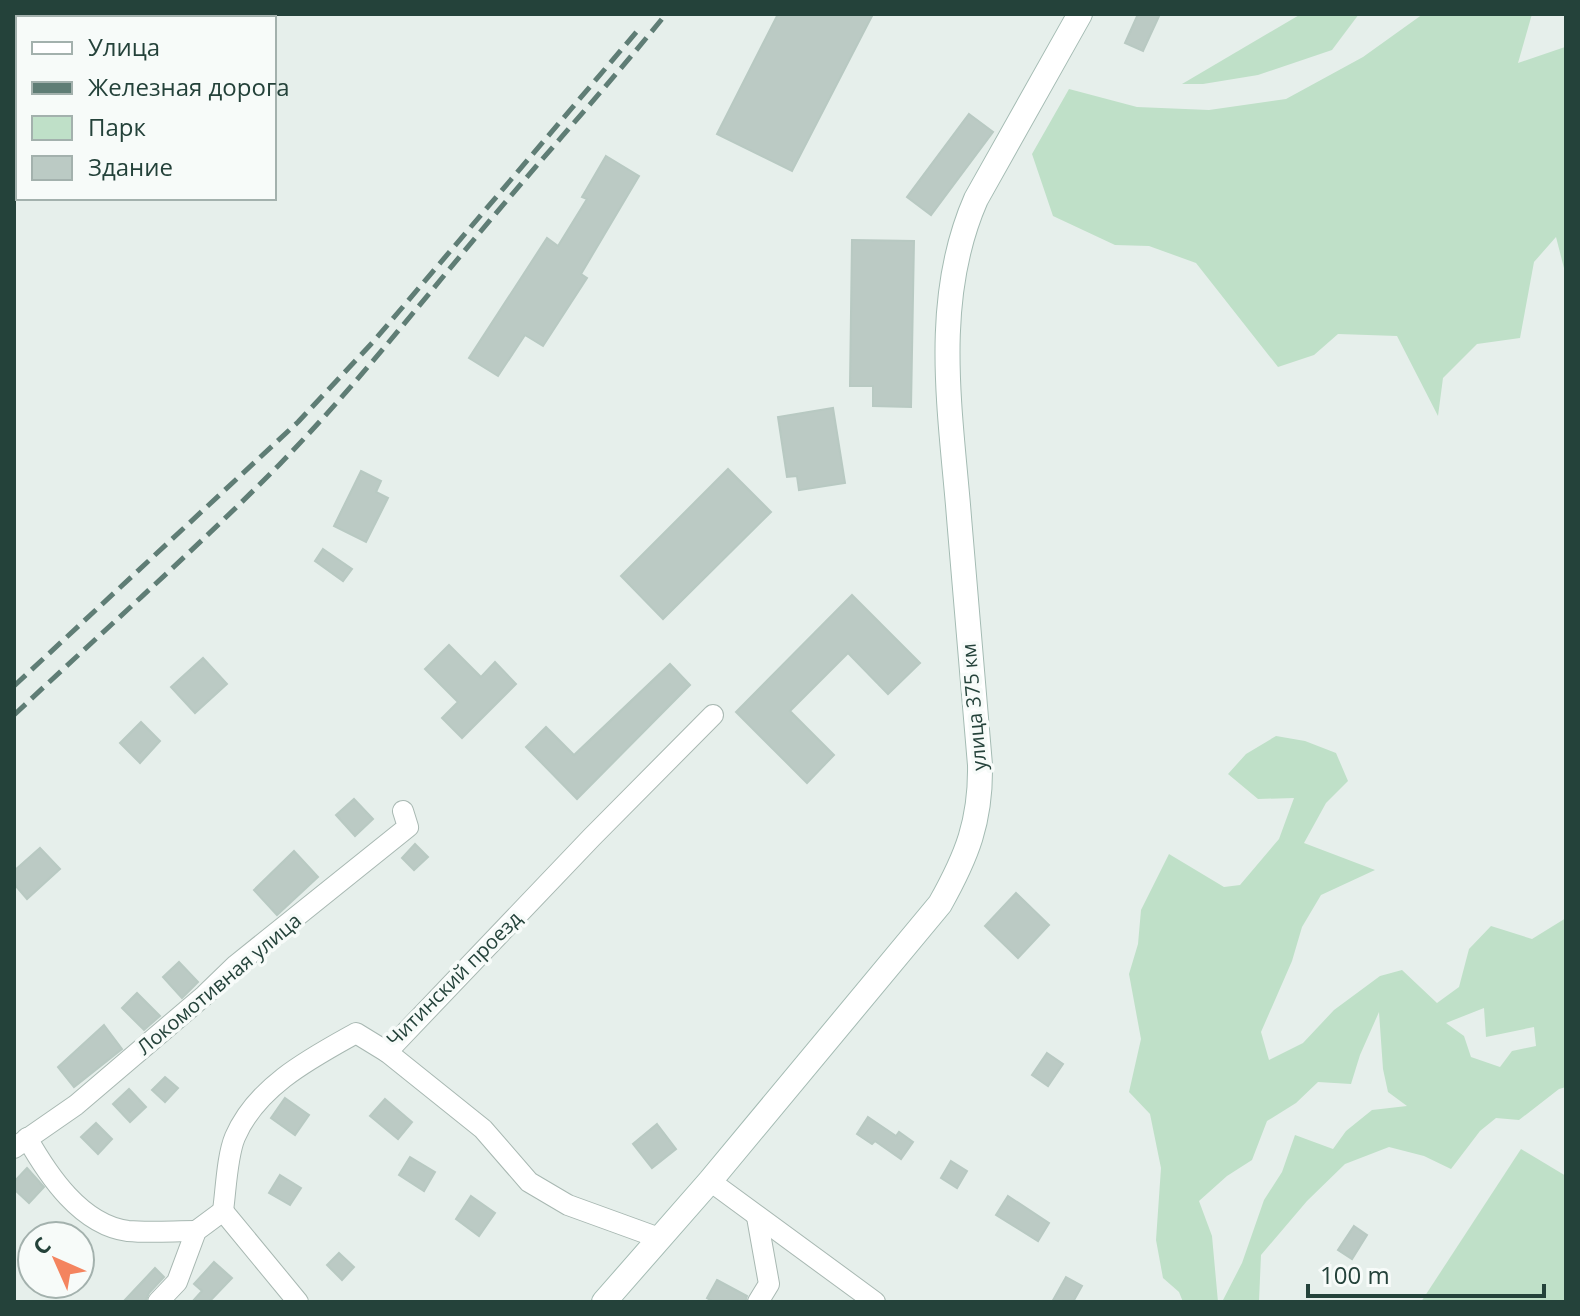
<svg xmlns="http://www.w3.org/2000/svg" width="1580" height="1316" font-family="'Open Sans',sans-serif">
	<rect width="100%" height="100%" fill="#e6efeb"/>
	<g fill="#bfe0c8" fill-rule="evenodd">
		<polygon points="1301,14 1359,14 1332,50 1258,75 1203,84 1182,84"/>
		<polygon points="1423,14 1532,14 1518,63 1565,47 1566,49 1566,331 1566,276 1556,237 1534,262 1520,338 1477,344 1443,378 1438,416 1397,336 1338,334 1314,355 1278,367 1196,263 1149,246 1115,245 1053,216 1032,154 1069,89 1137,107 1209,110 1286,99 1363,57"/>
		<path d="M1276 736 1305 741 1336 753 1348 781 1326 803 1304 843 1375 870 1321 895 1302 927 1292 961 1261 1032 1269 1060 1303 1043 1334 1010 1380 976 1402 970 1437 1003 1459 987 1469 949 1491 926 1532 939 1566 918V1087L1559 1089 1519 1120 1496 1118 1480 1131 1451 1169 1424 1156 1389 1147 1345 1164 1307 1201 1261 1255 1259 1301 1261 1302H1222L1242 1263 1264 1200 1282 1172 1295 1135 1333 1149 1346 1131 1372 1110 1407 1106 1388 1092 1383 1069 1379 1012 1360 1055 1351 1084 1318 1082 1296 1103 1267 1121 1252 1160 1227 1176 1199 1201 1212 1236 1218 1302H1183L1179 1292 1163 1278 1156 1240 1161 1168 1150 1114 1129 1092 1141 1039 1129 974 1138 944 1141 910 1169 854 1224 887 1240 885 1279 839 1294 798 1258 799 1228 774 1246 754ZM1484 1008 1486 1037 1534 1027 1536 1046 1512 1051 1500 1067 1471 1057 1464 1036 1446 1023Z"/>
		<polygon points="1521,1149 1566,1176 1566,1302 1421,1302"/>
	</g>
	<g fill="#bbcac4" stroke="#b8c9c2" stroke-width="2">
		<polygon points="778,14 873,14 792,171 717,134"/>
		<polygon points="1138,14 1160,14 1143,51 1125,43"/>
		<polygon points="969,114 993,132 931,215 907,197"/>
		<polygon points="606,156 639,176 581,274 587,278 543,346 525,335 498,376 469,358 547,238 558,246 587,199 582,197"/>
		<polygon points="852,240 914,241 911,407 873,406 873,386 850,386"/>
		<polygon points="833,408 845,483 799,490 797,476 787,477 778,417"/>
		<polygon points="728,469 771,512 663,619 621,576"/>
		<polygon points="361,471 381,481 376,492 388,498 366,542 334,526"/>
		<polygon points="323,549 352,569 343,581 315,561"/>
		<polygon points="852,595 920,663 888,694 848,653 790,711 834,755 807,783 736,712"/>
		<polygon points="449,645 481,677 495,662 516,684 462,738 442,718 458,702 425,669"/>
		<polygon points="203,658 227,684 195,713 171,687"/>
		<polygon points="670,664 690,685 577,799 526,747 546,727 574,755"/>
		<polygon points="141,722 160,741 140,763 120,743"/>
		<polygon points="354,799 373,819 355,836 336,815"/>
		<polygon points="415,844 428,857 414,870 402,858"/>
		<polygon points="40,848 60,869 27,899 14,884 14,871"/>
		<polygon points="294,851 318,877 277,915 254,890"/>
		<polygon points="1016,893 1049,925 1018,958 985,926"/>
		<polygon points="179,962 198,982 182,998 163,977"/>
		<polygon points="137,993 160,1016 144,1030 122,1008"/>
		<polygon points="104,1025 122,1049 74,1087 58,1067"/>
		<polygon points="1047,1053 1063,1064 1048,1086 1032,1075"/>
		<polygon points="165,1077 178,1088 165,1102 152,1090"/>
		<polygon points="129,1089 146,1107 130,1122 113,1104"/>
		<polygon points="285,1098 309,1115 295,1135 271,1118"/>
		<polygon points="385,1099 412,1122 398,1139 370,1116"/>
		<polygon points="868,1117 896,1136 899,1132 913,1142 901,1159 875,1141 872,1144 857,1134"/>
		<polygon points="96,1123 112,1139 98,1154 81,1137"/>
		<polygon points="657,1124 676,1149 652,1168 633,1144"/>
		<polygon points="410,1157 435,1172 424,1191 399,1175"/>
		<polygon points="951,1161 967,1171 957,1188 941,1178"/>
		<polygon points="27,1168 44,1187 29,1203 14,1189 14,1182"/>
		<polygon points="280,1175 301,1188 290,1205 269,1193"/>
		<polygon points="471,1196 495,1213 479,1236 456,1219"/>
		<polygon points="1008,1196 1049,1223 1038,1241 996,1215"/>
		<polygon points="1354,1226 1367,1235 1352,1259 1338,1250"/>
		<polygon points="339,1253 354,1267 342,1280 327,1265"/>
		<polygon points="214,1262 232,1278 209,1302 192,1302 202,1291 194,1284"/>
		<polygon points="155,1268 164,1277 149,1293 145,1302 123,1302"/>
		<polygon points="1066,1277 1082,1286 1073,1302 1052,1302"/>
		<polygon points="717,1280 747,1296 745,1302 714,1302 707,1298"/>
	</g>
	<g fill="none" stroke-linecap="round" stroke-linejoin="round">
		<g stroke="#a8b8b2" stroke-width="22">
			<g id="minor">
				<polyline points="387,1052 483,1129 529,1182 568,1205 659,1238"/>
				<path d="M27 1138C48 1175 81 1225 128 1231 150 1233 174 1231 196 1231"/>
				<polyline points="14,1148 76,1105 205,995 236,965 408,827 403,811"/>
				<polyline points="710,1181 875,1302"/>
				<path d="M223 1211C226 1189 227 1156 235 1137 257 1086 311 1058 356 1033L387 1052 592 837 713 715"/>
				<polyline points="757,1217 769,1284 758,1302"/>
				<polyline points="158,1302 177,1282 196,1231 223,1211 298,1302"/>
			</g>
		</g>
		<g stroke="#a4bbb3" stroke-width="26">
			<path id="secondary" d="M604 1302 710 1181 940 904C967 856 981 821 980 765 973 679 965 592 958 505 949 402 933 297 976 199L1080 14"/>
		</g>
		<use href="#minor" stroke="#fff" stroke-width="20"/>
		<use href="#secondary" stroke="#fff" stroke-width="24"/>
		<g stroke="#5f7d75" stroke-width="5" stroke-dasharray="16 8" stroke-linecap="butt">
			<polyline points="14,686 298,422 373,342 639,29"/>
			<path d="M14 715C102 632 194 551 279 465 351 391 415 310 481 231 542 158 606 88 666 14"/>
		</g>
	</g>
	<g text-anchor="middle" stroke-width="7" stroke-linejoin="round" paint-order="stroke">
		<g font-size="20" fill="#24423a" stroke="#f7fbf9">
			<text transform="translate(974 707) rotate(-95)" y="7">улица 375 км</text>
			<text transform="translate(454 979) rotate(-45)" y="7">Читинский проезд</text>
			<text transform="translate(219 984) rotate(-40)" y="7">Локомотивная улица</text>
		</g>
	</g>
	<rect width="1580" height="1316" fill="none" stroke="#24423a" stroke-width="32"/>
	<rect x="16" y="16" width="260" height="184" fill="#f7fbf9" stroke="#a3b1ad" stroke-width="2"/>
	<rect x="32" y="42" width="40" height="12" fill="#ffffff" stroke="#a3b1ad" stroke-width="2"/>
	<text x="88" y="56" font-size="24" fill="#24423a">Улица</text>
	<rect x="32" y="82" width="40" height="12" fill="#5f7d75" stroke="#a3b1ad" stroke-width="2"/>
	<text x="88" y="96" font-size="24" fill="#24423a">Железная дорога</text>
	<rect x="32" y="116" width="40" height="24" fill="#bfe0c8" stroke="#a3b1ad" stroke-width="2"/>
	<text x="88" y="136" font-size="24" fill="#24423a">Парк</text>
	<rect x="32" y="156" width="40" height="24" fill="#bbcac4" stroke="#a3b1ad" stroke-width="2"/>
	<text x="88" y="176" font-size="24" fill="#24423a">Здание</text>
	<g transform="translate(56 1260) rotate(315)"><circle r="38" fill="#f7fbf9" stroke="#a3b1ad" stroke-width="2"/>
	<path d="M0-6L14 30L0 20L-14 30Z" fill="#f4845f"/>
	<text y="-12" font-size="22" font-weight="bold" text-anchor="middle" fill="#24423a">С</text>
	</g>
	<path d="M1308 1284v12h236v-12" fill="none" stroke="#24423a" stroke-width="4"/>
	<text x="1320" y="1284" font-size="24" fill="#24423a" stroke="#f7fbf9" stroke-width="6" paint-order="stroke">100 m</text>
</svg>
